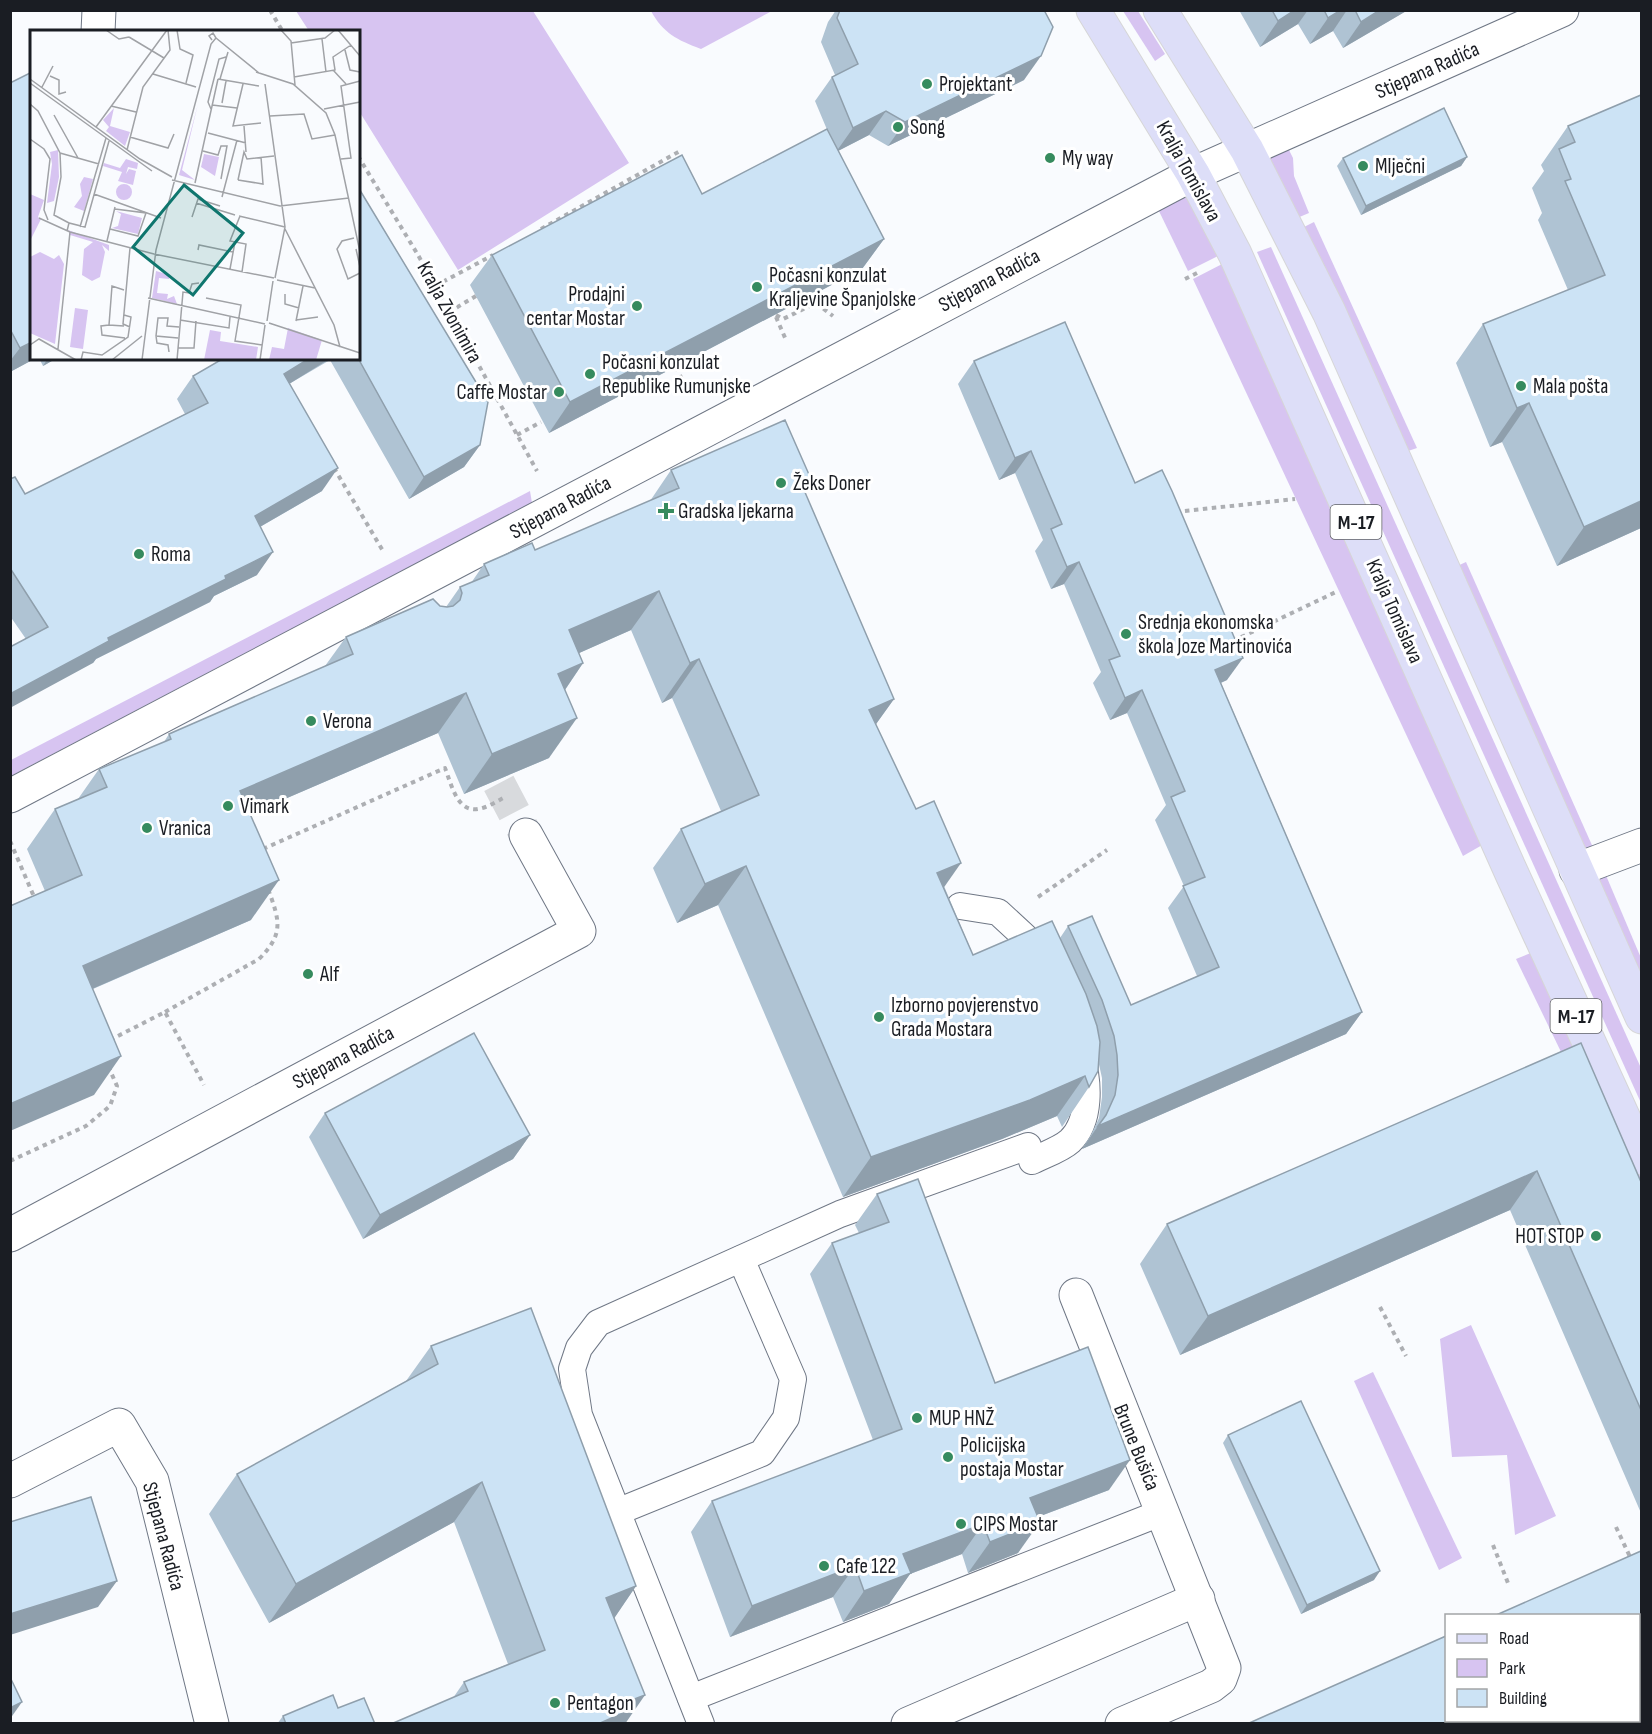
<svg xmlns="http://www.w3.org/2000/svg" width="1652" height="1734" font-family="'Sofia Sans Condensed',sans-serif">
	<rect width="100%" height="100%" fill="#f9fbfe"/>
	<g fill="#d7c4f1">
		<polygon points="296,11 533,11 629,163 458,270 359,111 358,32 309,31"/>
		<path d="M651 11H772L701 49C677 40 663 33 651 11Z"/>
		<polygon points="1123,11 1138,11 1165,54 1155,61"/>
		<polygon points="1286,144 1293,158 1294,176 1309,213 1290,221 1264,163"/>
		<polygon points="1187,192 1226,252 1188,271 1157,207"/>
		<polygon points="1314,222 1417,448 1405,452 1294,232"/>
		<polygon points="1271,247 1641,1068 1641,1103 1257,252"/>
		<polygon points="1228,261 1484,844 1463,856 1193,279"/>
		<polygon points="530,491 532,503 11,776 11,760"/>
		<polygon points="1466,562 1595,852 1579,854 1455,567"/>
		<polygon points="1602,866 1641,958 1641,1002 1588,882"/>
		<polygon points="1533,952 1641,1171 1641,1217 1516,959"/>
		<polygon points="1471,1325 1556,1516 1515,1535 1507,1455 1452,1457 1440,1339"/>
		<polygon points="1373,1372 1462,1558 1439,1570 1354,1381"/>
	</g>
	<g fill="none" stroke-linecap="round" stroke-linejoin="round">
		<polyline stroke="#d8dadd" stroke-width="33" stroke-dasharray="33 16" stroke-linecap="butt" points="476,740 526,835"/>
		<g stroke="#6f7785" stroke-width="28">
			<g id="service">
				<polyline points="960,906 998,912 1024,936 1042,962"/>
				<path d="M1032 1161C1043 1155 1060 1150 1070 1141 1091 1121 1089 1082 1081 1056"/>
				<polyline points="617,1512 762,1453 786,1418 793,1379 741,1259"/>
				<polyline points="691,1698 1163,1512"/>
				<polyline points="701,1724 579,1415 572,1369 579,1348 598,1323 840,1214 1028,1146"/>
			</g>
		</g>
		<g stroke="#6f7785" stroke-width="35">
			<g id="minor">
				<polyline points="98,32 99,10"/>
				<polyline points="10,796 1193,174 1562,10"/>
				<polyline points="1576,870 1642,845"/>
				<polyline points="10,1235 579,931 526,835"/>
				<polyline points="1076,1295 1224,1668 1220,1679 1211,1686 1122,1724"/>
				<polyline points="10,1481 119,1425 152,1481 212,1724"/>
				<polyline points="908,1724 1198,1599"/>
			</g>
		</g>
		<g stroke="#d6d6d7" stroke-width="35">
			<g id="primary">
				<polyline points="1093,10 1193,174 1235,254 1512,874 1642,1158"/>
				<polyline points="1160,10 1247,150 1329,312 1642,1017"/>
			</g>
		</g>
		<g stroke="#adafb3" stroke-width="4" stroke-dasharray="4.5 4.5" stroke-linecap="butt">
			<polyline points="270,10 283,32"/>
			<polyline points="358,156 418,255 537,471"/>
			<polyline points="541,229 680,151"/>
			<polyline points="1185,279 1197,273"/>
			<polyline points="435,286 493,255"/>
			<polyline points="449,312 476,296"/>
			<polyline points="776,315 783,319 816,303 833,316"/>
			<polyline points="776,317 786,340"/>
			<polyline points="676,367 688,392"/>
			<polyline points="517,435 541,422"/>
			<polyline points="334,468 383,551"/>
			<polyline points="1176,512 1295,499"/>
			<polyline points="1233,641 1338,591"/>
			<polyline points="10,841 35,899"/>
			<path d="M263 849 445 768C451 783 457 813 478 809 487 808 497 801 505 797"/>
			<polyline points="1038,897 1107,850"/>
			<path d="M165 1012 259 959C284 934 280 921 268 889"/>
			<polyline points="110,1040 165,1012 204,1085"/>
			<polyline points="10,1161 86,1126 110,1106 117,1086 109,1068"/>
			<polyline points="1380,1307 1406,1356"/>
			<polyline points="1616,1527 1631,1559"/>
			<polyline points="1493,1545 1508,1583"/>
		</g>
		<use href="#service" stroke="#fff" stroke-width="26"/>
		<use href="#minor" stroke="#fff" stroke-width="33"/>
		<use href="#primary" stroke="#dddef8" stroke-width="33"/>
	</g>
	<g fill="#afc3d3">
		<polygon points="836,10 1044,10 1024,80 888,146 869,135 838,151 884,239 862,269 549,433 470,285 492,255 702,194 828,132 815,101 832,77 835,75 821,42 828,22"/>
		<polygon points="1239,10 1408,10 1343,48 1333,31 1310,44 1298,24 1260,47"/>
		<polygon points="10,83 32,358 36,358 10,372"/>
		<polygon points="1641,95 1641,528 1557,566 1502,442 1490,447 1456,363 1483,324 1568,290 1538,220 1542,213 1532,188 1544,171 1541,165 1568,126"/>
		<polygon points="1467,157 1461,166 1361,215 1337,166 1343,158"/>
		<polygon points="39,358 57,358 43,366"/>
		<polygon points="224,358 358,358 480,445 464,467 409,499 330,360 289,384 322,491 260,527 257,575 214,596 210,602 96,659 93,663 26,639 10,616 10,479 25,494 185,414 177,399 193,376"/>
		<polygon points="974,361 1135,483 1227,680 1221,683 1362,1012 1346,1034 1082,1149 1091,1135 1099,1118 1102,1097 1102,1078 1098,1060 1089,1087 1062,1127 1057,1116 1002,1139 843,1197 718,905 677,923 653,868 681,829 721,811 672,698 662,703 631,630 579,653 583,663 565,690 549,758 464,794 438,733 250,814 251,920 93,989 94,1095 45,891 27,849 55,809 78,799 99,769 164,742 169,734 325,666 346,637 440,606 446,607 460,587 471,583 484,564 535,550 650,501 671,470 811,479 803,490 894,699 876,724 973,955 1060,938 1068,926 1131,1005 1197,976 1168,908 1184,886 1155,820 1166,805 1127,713 1110,720 1093,683 1101,672 1064,584 1051,589 1035,551 1043,540 1015,473 999,480 958,384"/>
		<polygon points="1581,1043 1641,1182 1641,1513 1510,1210 1180,1355 1140,1264 1167,1224"/>
		<polygon points="325,1113 530,1135 513,1159 363,1239 309,1137"/>
		<polygon points="877,1194 995,1383 1109,1490 1038,1517 1018,1553 968,1573 962,1554 910,1574 889,1604 843,1622 833,1597 730,1637 691,1532 712,1501 873,1440 810,1274 832,1243 859,1233 855,1225"/>
		<polygon points="431,1346 636,1586 614,1618 625,1724 453,1698 464,1682 508,1664 454,1522 269,1623 209,1514 237,1474 406,1381"/>
		<polygon points="1228,1435 1374,1580 1301,1614 1223,1443"/>
		<polygon points="338,1708 375,1724 277,1724 283,1716"/>
	</g>
	<g fill="#8f9fac">
		<polygon points="1295,10 1308,10 1298,24 1260,47 1278,21"/>
		<polygon points="1341,10 1347,10 1333,31 1310,44 1328,18"/>
		<polygon points="1380,10 1408,10 1343,48 1361,22"/>
		<polygon points="1041,56 1024,80 888,146 905,122"/>
		<polygon points="886,111 869,135 836,152 853,128"/>
		<polygon points="1467,157 1461,166 1361,215 1366,206"/>
		<polygon points="884,239 862,269 549,433 570,402"/>
		<polygon points="32,342 32,358 36,358 10,372 10,361 20,348"/>
		<polygon points="48,358 57,358 43,366"/>
		<polygon points="310,358 331,358 268,397 284,374"/>
		<polygon points="1529,403 1502,442 1490,447 1517,408"/>
		<polygon points="480,445 464,467 409,499 424,477"/>
		<polygon points="1031,451 1015,473 999,480 1015,458"/>
		<polygon points="338,468 322,491 239,539 255,516"/>
		<polygon points="811,479 783,519 801,483"/>
		<polygon points="1641,501 1641,528 1557,566 1584,527"/>
		<polygon points="273,552 257,575 214,596 210,602 96,659 93,663 10,708 10,694 108,638 225,576"/>
		<polygon points="1079,562 1064,584 1051,589 1067,567"/>
		<polygon points="659,591 631,630 541,670 569,630"/>
		<polygon points="1243,658 1227,680 1199,692 1215,670"/>
		<polygon points="699,659 672,698 662,703 690,663"/>
		<polygon points="583,663 556,703 558,674"/>
		<polygon points="1142,690 1127,713 1110,720 1125,698"/>
		<polygon points="466,693 438,733 213,830 240,791"/>
		<polygon points="894,699 866,738 869,710"/>
		<polygon points="577,718 549,758 464,794 492,754"/>
		<polygon points="961,863 933,903 937,873"/>
		<polygon points="746,866 718,905 677,923 705,884"/>
		<polygon points="279,880 251,920 55,1005 83,966"/>
		<polygon points="1362,1012 1346,1034 1082,1149 1098,1126"/>
		<polygon points="121,1056 94,1095 10,1131 10,1104"/>
		<polygon points="1085,1076 1057,1116 1002,1139 843,1197 871,1157"/>
		<polygon points="530,1135 513,1159 363,1239 380,1215"/>
		<polygon points="1537,1171 1510,1210 1180,1355 1208,1316"/>
		<polygon points="1130,1460 1109,1490 1009,1528 1030,1498"/>
		<polygon points="482,1482 454,1522 269,1623 296,1584"/>
		<polygon points="1040,1522 1018,1553 968,1573 990,1542"/>
		<polygon points="983,1524 962,1554 910,1574 889,1604 843,1622 864,1591 903,1554"/>
		<polygon points="855,1566 833,1597 730,1637 752,1606"/>
		<polygon points="1380,1571 1374,1580 1301,1614 1307,1605"/>
		<polygon points="117,1581 98,1607 10,1635 10,1614"/>
		<polygon points="636,1586 609,1626 606,1598"/>
		<polygon points="1641,1651 1641,1679 1638,1680 1638,1653"/>
		<polygon points="645,1695 625,1724 597,1724 619,1705"/>
		<polygon points="22,1702 10,1719 10,1708"/>
		<polygon points="1484,1720 1546,1720 1539,1724 1477,1724"/>
	</g>
	<g fill="#cce3f5" stroke="#8f9fac" stroke-width="1.5">
		<polygon points="840,10 1044,10 1053,27 1041,56 905,122 886,111 853,128 832,77 858,64 837,18"/>
		<polygon points="1272,10 1295,10 1278,21"/>
		<polygon points="1324,10 1341,10 1328,18"/>
		<polygon points="1355,10 1380,10 1361,22"/>
		<polygon points="32,72 32,164 30,165 32,167 32,342 20,348 10,329 10,83"/>
		<polygon points="1641,95 1641,501 1584,527 1529,403 1517,408 1483,324 1605,275 1565,181 1571,179 1559,149 1575,142 1568,126"/>
		<polygon points="1444,108 1467,157 1366,206 1343,158"/>
		<polygon points="827,129 884,239 570,402 492,255 682,155 702,194"/>
		<polygon points="358,187 488,402 480,445 424,477 358,358"/>
		<polygon points="1065,322 1135,483 1162,470 1172,491 1243,658 1215,670 1362,1012 1098,1126 1106,1115 1115,1095 1118,1075 1117,1055 1114,1036 1102,1000 1068,926 1092,916 1131,1005 1219,967 1183,886 1205,877 1171,797 1185,791 1142,690 1125,698 1109,660 1120,656 1079,562 1067,567 1051,529 1062,524 1031,451 1015,458 974,361"/>
		<polygon points="224,358 310,358 284,374 338,468 255,516 273,552 225,576 226,579 108,638 109,641 10,694 10,647 48,627 10,568 10,479 15,477 25,494 208,403 193,376"/>
		<polygon points="785,420 811,479 801,483 894,699 869,710 916,809 934,801 961,863 937,873 973,955 1052,921 1086,994 1097,1026 1100,1042 1098,1071 1089,1087 1085,1076 1030,1100 871,1157 746,866 705,884 681,829 759,795 699,659 690,663 659,591 569,630 583,663 558,674 577,718 492,754 466,693 240,791 279,880 83,966 121,1056 10,1104 10,906 82,875 55,809 107,787 99,769 171,739 169,734 353,654 346,637 433,599 440,606 447,607 453,606 460,600 462,593 460,587 489,575 484,564 532,543 535,550 679,488 671,470"/>
		<polygon points="474,1033 530,1135 380,1215 325,1113"/>
		<polygon points="1581,1043 1641,1182 1641,1410 1537,1171 1208,1316 1167,1224"/>
		<polygon points="918,1179 995,1383 1088,1347 1130,1460 1030,1498 1040,1522 990,1542 983,1524 903,1554 911,1573 864,1591 855,1566 752,1606 712,1501 902,1429 832,1243 889,1222 877,1194"/>
		<polygon points="531,1308 636,1586 606,1598 645,1695 619,1705 623,1713 598,1724 391,1724 468,1691 464,1682 545,1650 482,1482 296,1584 237,1474 438,1364 431,1346"/>
		<polygon points="1301,1401 1380,1571 1307,1605 1228,1435"/>
		<polygon points="91,1497 117,1581 10,1614 10,1522"/>
		<polygon points="1641,1551 1641,1651 1638,1653 1638,1616 1494,1616"/>
		<polygon points="1446,1636 1446,1720 1484,1720 1477,1724 1247,1724"/>
		<polygon points="10,1677 22,1702 10,1708"/>
		<polygon points="333,1695 338,1708 364,1698 375,1724 286,1724 283,1716"/>
	</g>
	<g fill="#368b5e" stroke="#fff" stroke-width="2">
		<circle cx="927" cy="84" r="6"/>
		<circle cx="898" cy="127" r="6"/>
		<circle cx="1050" cy="158" r="6"/>
		<circle cx="1363" cy="166" r="6"/>
		<circle cx="757" cy="287" r="6"/>
		<circle cx="637" cy="306" r="6"/>
		<circle cx="590" cy="374" r="6"/>
		<circle cx="1521" cy="386" r="6"/>
		<circle cx="559" cy="392" r="6"/>
		<circle cx="781" cy="483" r="6"/>
		<path d="M663 502h6v6h6v6h-6v6h-6v-6h-6v-6h6z"/>
		<circle cx="139" cy="554" r="6"/>
		<circle cx="1126" cy="634" r="6"/>
		<circle cx="311" cy="721" r="6"/>
		<circle cx="228" cy="806" r="6"/>
		<circle cx="147" cy="828" r="6"/>
		<circle cx="308" cy="974" r="6"/>
		<circle cx="879" cy="1017" r="6"/>
		<circle cx="1596" cy="1236" r="6"/>
		<circle cx="917" cy="1418" r="6"/>
		<circle cx="948" cy="1457" r="6"/>
		<circle cx="961" cy="1524" r="6"/>
		<circle cx="824" cy="1566" r="6"/>
		<circle cx="555" cy="1703" r="6"/>
	</g>
	<g text-anchor="middle" stroke-width="6" stroke-linejoin="round" paint-order="stroke">
		<g fill="#fff" stroke="#5f6165" stroke-width="1.5">
			<rect x="1330.5" y="505" width="51" height="34" rx="4.5"/>
			<rect x="1550.5" y="999" width="51" height="34" rx="4.5"/>
		</g>
		<g font-size="20" font-weight="bold" fill="#1a1d23">
			<text x="1356" y="529">M-17</text>
			<text x="1576" y="1023">M-17</text>
		</g>
		<g font-size="21" fill="#1a1d23" stroke="#fff">
			<text transform="translate(1427 70) rotate(-24)" y="7">Stjepana Radića</text>
			<text transform="translate(1189 171) rotate(61)" y="7">Kralja Tomislava</text>
			<text transform="translate(989 280) rotate(-28)" y="7">Stjepana Radića</text>
			<text transform="translate(450 312) rotate(61)" y="7">Kralja Zvonimira</text>
			<text transform="translate(560 507) rotate(-28)" y="7">Stjepana Radića</text>
			<text transform="translate(1395 611) rotate(66)" y="7">Kralja Tomislava</text>
			<text transform="translate(343 1057) rotate(-28)" y="7">Stjepana Radića</text>
			<text transform="translate(1137 1447) rotate(68)" y="7">Brune Bušića</text>
			<text transform="translate(164 1536) rotate(75)" y="7">Stjepana Radića</text>
		</g>
		<g font-size="21" fill="#1a1d23" stroke="#fff" text-anchor="start">
			<text x="939" y="91">Projektant</text>
			<text x="910" y="134">Song</text>
			<text x="1062" y="165">My way</text>
			<text x="1375" y="173">Mlječni</text>
			<text x="769" y="282">Počasni konzulat<tspan x="769" dy="24">Kraljevine Španjolske</tspan></text>
			<text x="625" y="301" text-anchor="end">Prodajni<tspan x="625" dy="24">centar Mostar</tspan></text>
			<text x="602" y="369">Počasni konzulat<tspan x="602" dy="24">Republike Rumunjske</tspan></text>
			<text x="1533" y="393">Mala pošta</text>
			<text x="547" y="399" text-anchor="end">Caffe Mostar</text>
			<text x="793" y="490">Žeks Doner</text>
			<text x="678" y="518">Gradska ljekarna</text>
			<text x="151" y="561">Roma</text>
			<text x="1138" y="629">Srednja ekonomska<tspan x="1138" dy="24">škola Joze Martinovića</tspan></text>
			<text x="323" y="728">Verona</text>
			<text x="240" y="813">Vimark</text>
			<text x="159" y="835">Vranica</text>
			<text x="320" y="981">Alf</text>
			<text x="891" y="1012">Izborno povjerenstvo<tspan x="891" dy="24">Grada Mostara</tspan></text>
			<text x="1584" y="1243" text-anchor="end">HOT STOP</text>
			<text x="929" y="1425">MUP HNŽ</text>
			<text x="960" y="1452">Policijska<tspan x="960" dy="24">postaja Mostar</tspan></text>
			<text x="973" y="1531">CIPS Mostar</text>
			<text x="836" y="1573">Cafe 122</text>
			<text x="567" y="1710">Pentagon</text>
		</g>
	</g>
	<g transform="translate(30 30)">
		<rect width="330" height="330" fill="#f9fbfe"/>
		<path d="M168 74 152 140 165 150 149 145ZM84 78 80 96 100 102 95 116 76 101 79 97 73 90ZM28 120 29 147 24 171 17 173 22 134 20 122ZM174 124 189 127 185 146 171 137ZM96 129 108 133 107 139 98 137 96 144 99 139 106 141 103 155 88 151 92 142 73 136 74 133 90 138ZM54 147 63 149 54 181 44 177 52 166 50 154ZM86 162a8 8 0 1 1 16 0a8 8 0 1 1-16 0ZM0 164 14 170 8 187 11 189 0 211ZM86 181 112 188 108 204 82 198 88 196 91 184ZM38 200 79 215V221L72 215 75 222 70 247 62 251 52 245 54 219 63 212 40 205ZM10 222 24 229 29 225 34 234 25 314 0 303V227ZM126 241 140 245 139 249 129 248 127 263 138 264 137 269 144 266 147 274 122 268ZM45 278 58 280 53 319 40 317ZM258 298 292 310 286 330H239L242 317 254 319ZM180 300 191 302 190 311 228 317 226 330H174Z" fill="#d7c4f1"/>
		<path fill="none" stroke="#a0a2a6" stroke-width="1.5" d="M76 0 89 9 99 7M147 0 150 19 163 25 156 53M251 0 261 11 265 55M308 0 330 26M99 7 134 28M186 8 229 43M292 9 296 42M261 13 295 8 305 0M315 20 320 40 330 42M303 40 316 54M226 42 263 54 296 83 305 105 330 222M123 44 166 57M20 46 29 50V64L36 62M264 47 305 40 303 27 321 15M0 49 110 129 142 147M188 49 229 56M190 49 198 22M0 53 122 141M213 54 203 96 231 93M235 54 255 197 245 248M12 57 23 36M192 73 196 51M0 74 8 81 30 123 31 147 24 185 39 193M182 75 207 78M81 76 106 82M181 79 178 72 189 29 196 27M294 79 330 72M24 85 48 128M240 86 274 84 282 109 305 105M214 96 216 122M66 97 137 0M178 103 216 113M100 107 138 118 144 104M0 109 14 119 20 129 14 180 18 190M97 120 113 57 140 20 138 0M173 121 188 125 191 116H197L191 149M30 123 69 134M311 129 321 128 311 56 330 51M142 150 250 176 319 168M208 150 214 122 217 129 244 126M208 150 233 154 231 127M165 153 188 49M64 164 131 188M192 167 207 110M166 173 205 185M209 186 255 197M210 186 200 211 216 214 212 242M162 187 168 169 190 176M9 188 40 202 124 224 244 248M50 197 76 108M80 199 108 206 116 183 85 179M255 199 304 295 310 317M37 201 39 193 55 197 79 111M324 208 312 211 307 219 318 249 330 243M77 211 85 177M100 218 93 294 100 297M326 219 330 237M168 220 169 215 203 222M200 239 205 212M247 250 285 258M94 260 82 256 79 295 94 296M255 264V274L269 278M118 268 235 294M176 268 211 275 205 311 232 315M150 290 199 298 200 287M266 290 288 287M237 291 243 251M266 291 273 256M239 293 330 323M79 295 71 296 72 305 95 308M126 306 127 313 138 315 139 322M148 308 126 306 128 288H138L137 296 149 297M0 315 9 309 46 330M148 318H164L166 291M28 319 40 202M51 330 53 322 72 325 98 307 101 287 94 285M82 330 112 306M112 330 126 220 181 14 186 8 183 3 179 6 182 10M147 330 153 262 159 263 162 254 169 253M230 330 235 295"/>
		<path fill="#0f766e" fill-opacity="0.15" stroke="#0f766e" stroke-width="3" d="M154 155 213 203 163 265 103 217Z"/>
		<rect width="330" height="330" fill="none" stroke="#1a1d23" stroke-width="3"/>
	</g>
	<rect width="1652" height="1734" fill="none" stroke="#1a1d23" stroke-width="24"/>
	<rect x="1445" y="1614" width="195" height="108" fill="#ffffff" stroke="#a3a5a7" stroke-width="1.5"/>
	<rect x="1457" y="1634" width="30" height="9" fill="#dddef8" stroke="#a3a5a7" stroke-width="1.5"/>
	<text x="1499" y="1644" font-size="18" fill="#1a1d23">Road</text>
	<rect x="1457" y="1659" width="30" height="18" fill="#d7c4f1" stroke="#a3a5a7" stroke-width="1.5"/>
	<text x="1499" y="1674" font-size="18" fill="#1a1d23">Park</text>
	<rect x="1457" y="1689" width="30" height="18" fill="#cce3f5" stroke="#a3a5a7" stroke-width="1.5"/>
	<text x="1499" y="1704" font-size="18" fill="#1a1d23">Building</text>
</svg>
